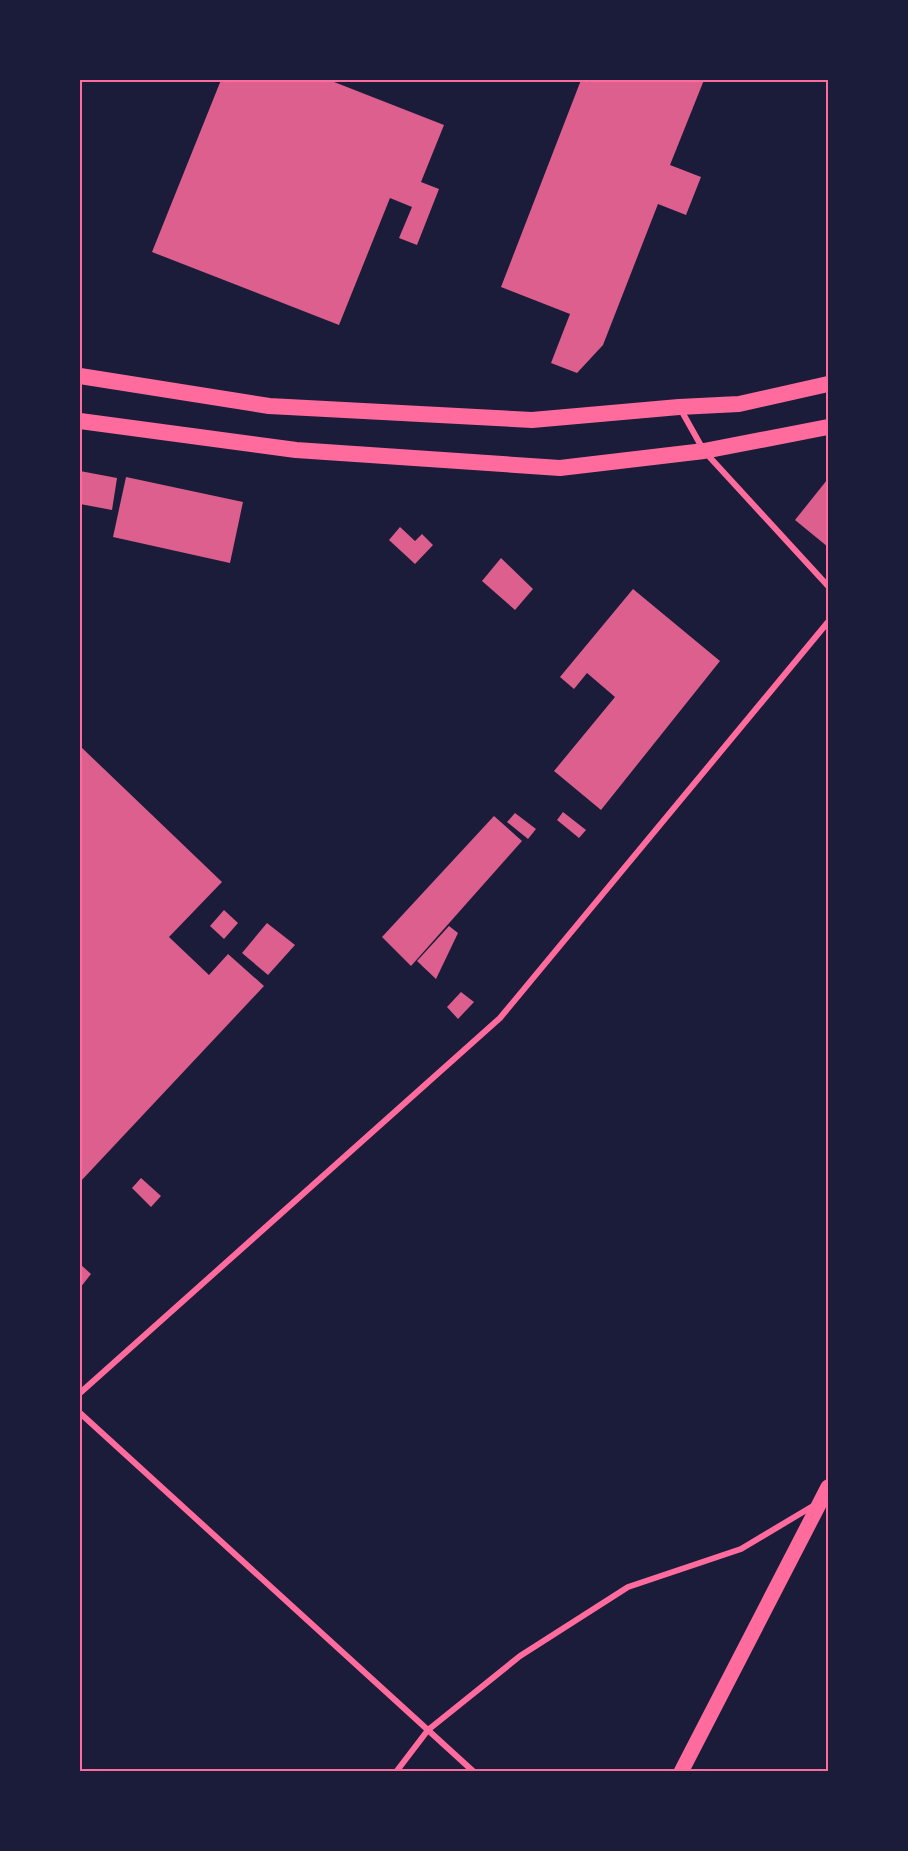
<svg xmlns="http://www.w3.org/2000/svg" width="908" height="1851" font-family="'DejaVu Sans',sans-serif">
	<rect width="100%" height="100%" fill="#1b1b3a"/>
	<g fill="#dd5f8e">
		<polygon points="221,80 329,80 444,125 421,182 439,189 417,245 399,238 412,207 390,198 339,325 152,252"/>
		<polygon points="581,80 704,80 670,165 701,177 686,215 658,204 603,345 577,373 551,363 570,314 501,287"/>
		<polygon points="80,471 117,478 112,510 80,504"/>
		<polygon points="126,477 243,502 230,563 113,537"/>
		<polygon points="827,480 828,481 828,547 795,520"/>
		<polygon points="400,527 415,541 422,534 433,545 415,564 389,540"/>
		<polygon points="501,558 533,589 515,610 482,581"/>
		<polygon points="633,589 720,661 601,810 554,771 615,697 587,673 574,689 560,677"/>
		<polygon points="80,746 222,882 169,937 209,975 228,954 264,986 80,1182"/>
		<polygon points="563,812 586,830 579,838 557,820"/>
		<polygon points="515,813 536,829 528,839 507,822"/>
		<polygon points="494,816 522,841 411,966 382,937"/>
		<polygon points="224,910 238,923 224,939 210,926"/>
		<polygon points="267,923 295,945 268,975 242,953"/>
		<polygon points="449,926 458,933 436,979 417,961"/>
		<polygon points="461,992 474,1002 458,1019 447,1007"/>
		<polygon points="141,1178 161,1196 151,1207 132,1188"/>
		<polygon points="80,1264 91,1274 80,1288"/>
	</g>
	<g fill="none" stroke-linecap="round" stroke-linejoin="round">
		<g stroke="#ff6b9d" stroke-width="6">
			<polyline points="681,410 704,451 828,586"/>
			<polyline points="80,1393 500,1018 828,622"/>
			<polyline points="80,1413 474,1772"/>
			<polyline points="396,1772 428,1730 520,1656 628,1587 741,1549 813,1506"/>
		</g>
		<polyline stroke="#ff6b9d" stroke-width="15" points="681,1772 828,1487"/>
		<g stroke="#ff6b9d" stroke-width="16">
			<polyline points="80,376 269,406 532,420 679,407 739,404 828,384"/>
			<polyline points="80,421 296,450 560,468 704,451 828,427"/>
		</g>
	</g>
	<rect width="908" height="1851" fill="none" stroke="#1b1b3a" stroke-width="162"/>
	<rect x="81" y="81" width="746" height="1689" fill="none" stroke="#ff6b9d" stroke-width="2"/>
</svg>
